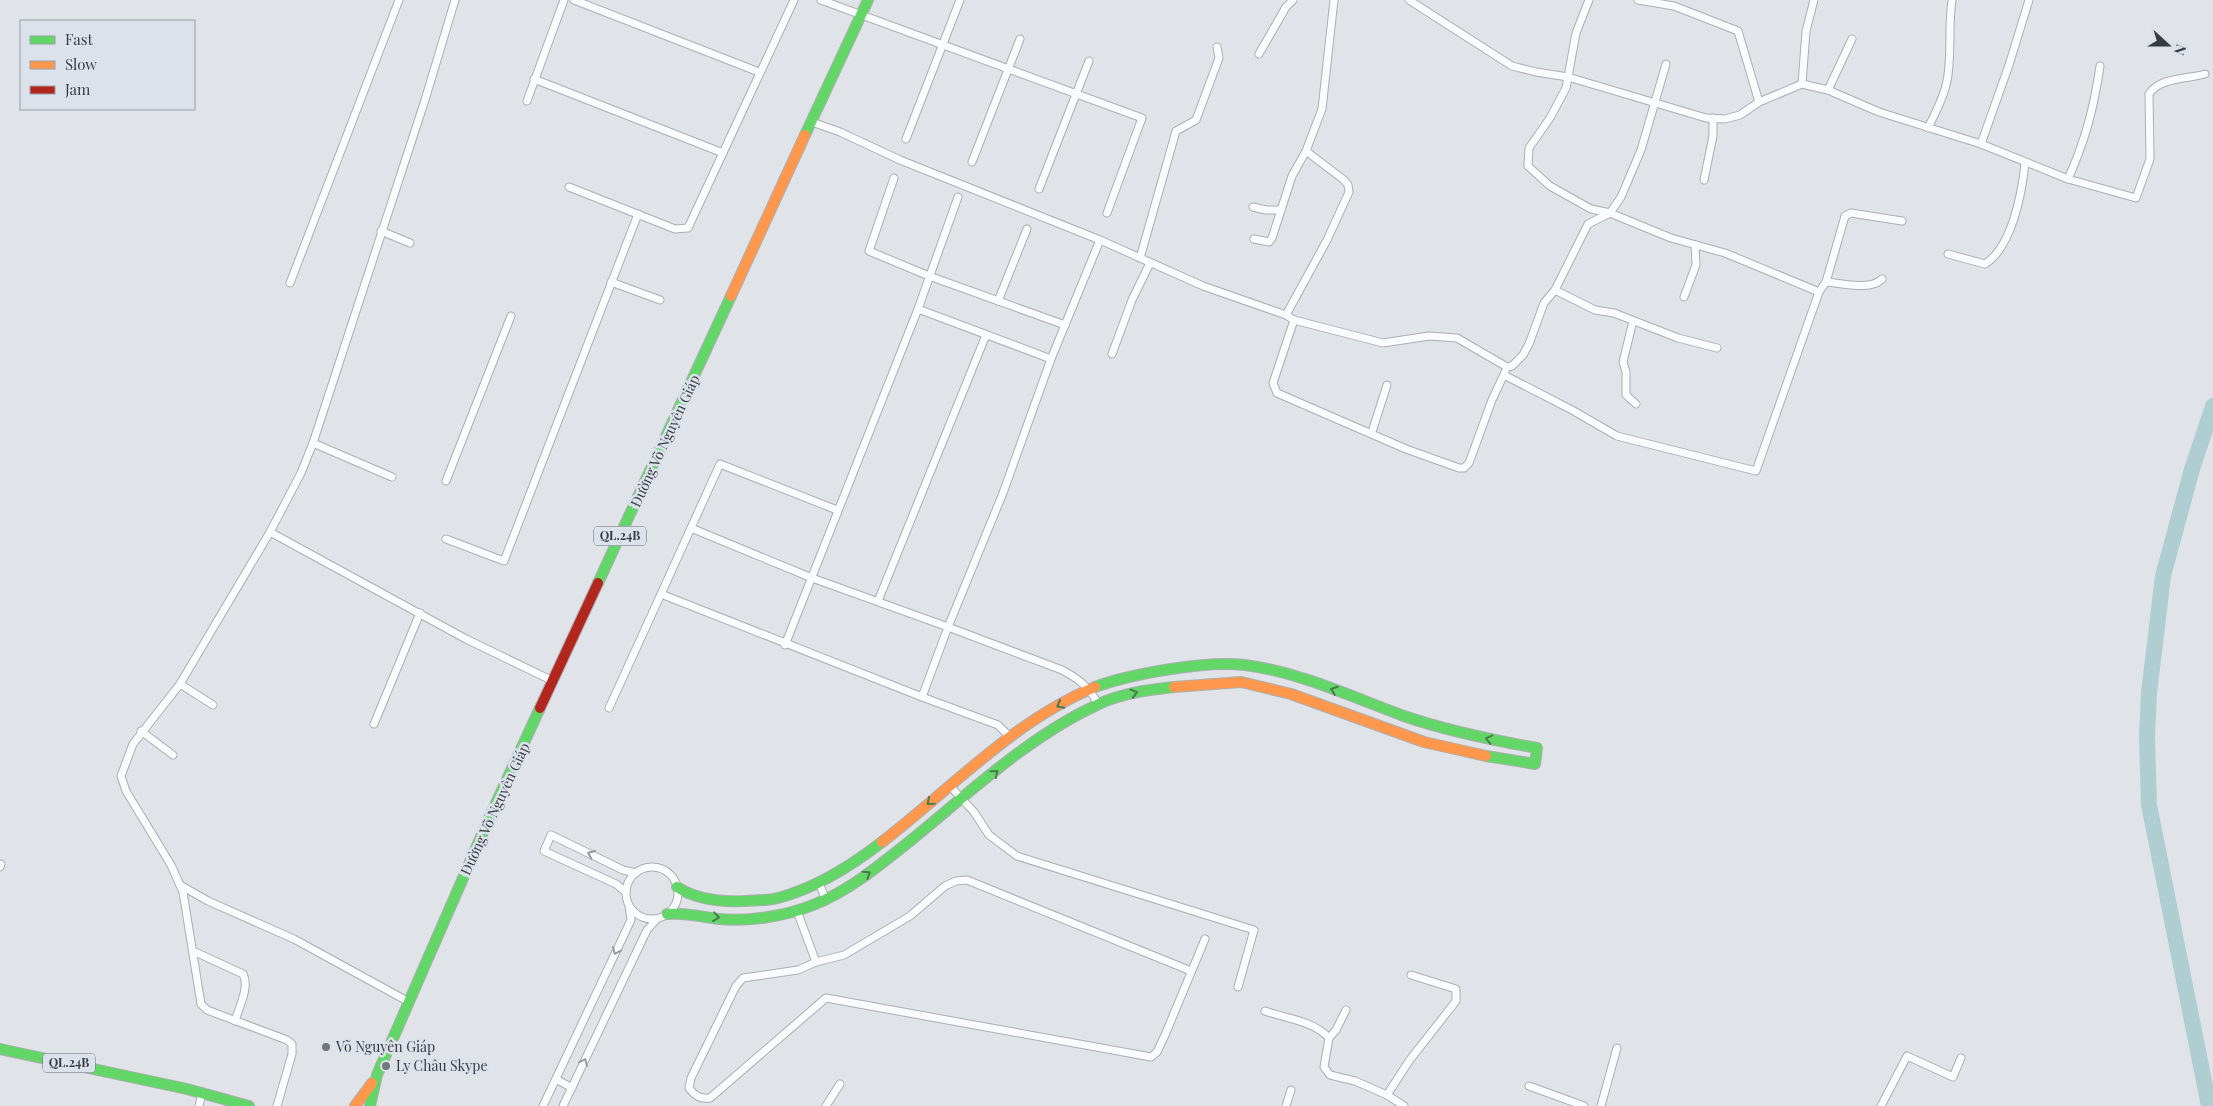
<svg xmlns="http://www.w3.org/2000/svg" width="2213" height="1106" font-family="'Playfair Display',serif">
	<rect width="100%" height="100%" fill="#e0e3e8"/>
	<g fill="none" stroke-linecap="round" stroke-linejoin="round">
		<polyline stroke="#afced2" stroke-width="16" points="2209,1106 2149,805 2147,737 2149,693 2163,576 2192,469 2213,406"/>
		<g stroke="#acaeb2" stroke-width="9">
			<g id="street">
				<polyline points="574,0 759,72"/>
				<polyline points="821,0 1142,118 1107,213"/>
				<path d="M1409 0 1512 66 1536 72 1568 77 1706 118 1725 119 1740 115 1759 102 1802 84 1828 90 1879 112 1981 144 2068 179 2136 198 2150 159 2149 94C2160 77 2188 79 2205 74"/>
				<polyline points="1589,0 1576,33 1566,88 1550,118 1529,148 1528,166 1550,186 1591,209 1610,213 1671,238 1725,253 1819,292"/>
				<polyline points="1638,0 1674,6 1738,31 1759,102"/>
				<polyline points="1259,54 1286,7 1293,0"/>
				<polyline points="534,79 723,153"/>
				<polyline points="1802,84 1806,31 1814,0"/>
				<polyline points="1828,90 1852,39"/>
				<polyline points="527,101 564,0"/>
				<polyline points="812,122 840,132 900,160 1100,240 1203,286 1286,315 1294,320 1383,343 1429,336 1457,338 1507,367 1512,366 1523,355 1529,344 1544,303 1555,290 1588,224 1610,213 1621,197 1641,150 1666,64"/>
				<path d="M1928 128C1935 113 1944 98 1947 81 1952 56 1948 27 1952 0"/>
				<polyline points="906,139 960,0"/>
				<polyline points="1981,144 2009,65 2029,0"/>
				<polyline points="972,162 1020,39"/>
				<polyline points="894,178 869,251 929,276 1065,325"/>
				<path d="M2068 179C2085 141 2094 108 2100 66"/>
				<polyline points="1704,180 1713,136 1713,118"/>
				<polyline points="569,187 675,229 688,228 794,0"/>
				<polyline points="1039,189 1089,61"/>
				<polyline points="1253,207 1266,210 1281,210"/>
				<polyline points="381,231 410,243"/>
				<polyline points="1254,239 1269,242 1272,238 1292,176 1306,151"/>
				<path d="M1948 254 1985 264C2012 247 2022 193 2025 163"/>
				<polyline points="1140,258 1176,131 1196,120 1219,58 1217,47"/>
				<polyline points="611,282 660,300"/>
				<path d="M1826 282C1842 283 1870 291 1882 279"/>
				<polyline points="290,283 399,0"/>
				<polyline points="1555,290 1595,310 1614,313 1678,338 1717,348"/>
				<polyline points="1684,297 1696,265 1695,245"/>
				<polyline points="998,301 1027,229"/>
				<polyline points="918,309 1051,359"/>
				<polyline points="1286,315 1327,240 1349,192 1348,185 1344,180 1306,151 1322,109 1334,0"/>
				<polyline points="1294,320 1273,383 1277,393 1406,449 1459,468 1464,468 1469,463 1492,400 1505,372"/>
				<polyline points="1633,321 1623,362 1626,372 1626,395 1636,404"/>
				<polyline points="1112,354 1132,300 1150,263"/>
				<polyline points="1504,375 1572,410 1617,436 1756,471 1819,292 1826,282 1845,216 1851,213 1902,221"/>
				<polyline points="1372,432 1387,385"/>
				<polyline points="313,443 392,477"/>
				<polyline points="446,481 511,316"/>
				<polyline points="270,532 466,639 553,681"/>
				<polyline points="446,539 504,561 638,214"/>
				<polyline points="661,594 720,464 837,510"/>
				<polyline points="878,601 986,335"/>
				<polyline points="785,645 918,309 958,197"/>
				<polyline points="180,684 213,705"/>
				<polyline points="922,697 998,725 1010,737"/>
				<path d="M1098 704C1089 687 1079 679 1062 670L948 627 1003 493 1051 359 1100 240"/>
				<polyline points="609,708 661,594 922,697 948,627 812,578 691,528"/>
				<polyline points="374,724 420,613"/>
				<polyline points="141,731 173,755"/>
				<polyline points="950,786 974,812 989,835 1017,856 1254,930 1238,987"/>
				<polyline points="0,867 1,864"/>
				<circle cx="652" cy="893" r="26"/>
				<polyline points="819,883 826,900"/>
				<polyline points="180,885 208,901 294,939 409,1002"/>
				<polyline points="626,892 616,884 544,851 551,835 623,870 636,873"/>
				<polyline points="797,911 816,962"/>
				<path d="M193 951 243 974C250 987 239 1007 235 1021"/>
				<path d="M1191 971 967 880 956 881 945 886 910 916 844 955 816 962 798 970 743 978 736 986 691 1078 689 1088C695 1096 700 1099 710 1098L826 998 1151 1057 1157 1052 1165 1035 1205 939"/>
				<path d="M1265 1011C1285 1018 1314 1021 1329 1038L1324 1067 1330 1075 1355 1081 1387 1095 1404 1106"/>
				<polyline points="1329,1038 1336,1030 1346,1010"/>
				<polyline points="556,1079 572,1088"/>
				<polyline points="1529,1086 1584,1106"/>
				<polyline points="1387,1095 1409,1061 1456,1001 1456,989 1411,975"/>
				<polyline points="199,1106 202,1093"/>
				<polyline points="277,1106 292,1054 292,1044 287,1040 207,1010 201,1004 183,892 171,865 126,791 121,776 133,744 180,684 270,532 301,473 313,443 425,100 455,0"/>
				<polyline points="543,1106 631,920 629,905"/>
				<polyline points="563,1106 647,930 657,919"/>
				<polyline points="826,1106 840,1084"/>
				<polyline points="1286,1106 1291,1090"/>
				<polyline points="1601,1106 1617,1048"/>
				<polyline points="1881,1106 1907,1056 1953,1077 1961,1058"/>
			</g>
		</g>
		<g stroke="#acaeb2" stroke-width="12">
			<g id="fast">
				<polyline points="805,135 868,0"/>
				<polyline points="598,583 731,296"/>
				<path d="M1095 687C1130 674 1208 660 1245 665 1300 672 1352 697 1404 716 1447 731 1492 740 1537 748L1535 764 1486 756"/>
				<path d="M677 887C697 900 720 902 743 901 755 900 767 901 778 898 816 888 851 866 882 842"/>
				<path d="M667 914C686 912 701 917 719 919 748 922 786 916 813 905 849 891 880 865 910 841 969 793 1028 737 1097 705 1121 693 1149 690 1174 687"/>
				<polyline points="0,1049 187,1089 249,1106"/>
				<polyline points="370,1106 377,1075 491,814 540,708"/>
			</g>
		</g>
		<g stroke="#acaeb2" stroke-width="12">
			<g id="slow">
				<polyline points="731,296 805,135"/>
				<polyline points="1174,687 1241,682 1291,694 1424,742 1486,756"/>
				<path d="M882 842C951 789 1013 721 1095 687"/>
				<polyline points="355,1106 372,1083"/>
			</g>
		</g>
		<g stroke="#acaeb2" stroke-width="12">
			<polyline id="jam" points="540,708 598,583"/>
		</g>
		<use href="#street" stroke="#fafbfc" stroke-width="7"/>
		<use href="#fast" stroke="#63d668" stroke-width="10"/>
		<use href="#slow" stroke="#ff974d" stroke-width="10"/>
		<use href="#jam" stroke="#b3261e" stroke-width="10"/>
	</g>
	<defs><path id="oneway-chevron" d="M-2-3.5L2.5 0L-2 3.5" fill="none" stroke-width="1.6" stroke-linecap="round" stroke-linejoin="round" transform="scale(1.25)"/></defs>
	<g stroke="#49794f">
		<use href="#oneway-chevron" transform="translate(1334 690) rotate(-160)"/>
		<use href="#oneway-chevron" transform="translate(1134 693) rotate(-16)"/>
		<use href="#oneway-chevron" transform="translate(1060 705) rotate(152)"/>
		<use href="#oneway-chevron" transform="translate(1489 739) rotate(-167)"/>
		<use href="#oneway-chevron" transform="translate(995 773) rotate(-39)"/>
		<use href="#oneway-chevron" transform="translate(930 802) rotate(141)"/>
		<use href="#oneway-chevron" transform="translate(867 874) rotate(-35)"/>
		<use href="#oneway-chevron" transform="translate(716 917) rotate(7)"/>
	</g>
	<g stroke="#999b9d">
		<use href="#oneway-chevron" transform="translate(591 854) rotate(-155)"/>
		<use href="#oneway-chevron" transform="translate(616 951) rotate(115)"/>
		<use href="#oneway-chevron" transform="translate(584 1062) rotate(-65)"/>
	</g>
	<g fill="#73767a" stroke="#dce2eb" stroke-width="2">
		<circle cx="326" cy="1047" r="5"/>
		<circle cx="386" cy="1066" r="5"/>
	</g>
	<g text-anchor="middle" stroke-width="5" stroke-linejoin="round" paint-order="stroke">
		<g fill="#dce2eb" stroke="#696d72" stroke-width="1">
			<rect x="594" y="526.5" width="52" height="19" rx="4"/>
			<rect x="43" y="1053.5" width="52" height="19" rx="4"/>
		</g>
		<g font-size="12" font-weight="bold" fill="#383b3e">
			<text x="620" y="540">QL.24B</text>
			<text x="69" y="1067">QL.24B</text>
		</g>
		<g font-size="14" fill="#383b3e" stroke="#dce2eb">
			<text transform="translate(665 441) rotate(-65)" y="5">Đường Võ Nguyên Giáp</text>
			<text transform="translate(495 809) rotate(-65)" y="5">Đường Võ Nguyên Giáp</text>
		</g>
		<g font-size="14" fill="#383b3e" stroke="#dce2eb" text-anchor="start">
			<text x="336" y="1052">Võ Nguyên Giáp</text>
			<text x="396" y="1071">Ly Châu Skype</text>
		</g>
	</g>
	<rect x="20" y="20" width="175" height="90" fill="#dce2eb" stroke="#9a9fa6"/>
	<rect x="30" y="36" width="25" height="8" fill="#63d668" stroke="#9a9fa6"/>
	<text x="65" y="45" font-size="15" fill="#383b3e">Fast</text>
	<rect x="30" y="61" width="25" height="8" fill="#ff974d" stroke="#9a9fa6"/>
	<text x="65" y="70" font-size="15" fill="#383b3e">Slow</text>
	<rect x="30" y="86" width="25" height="8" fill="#b3261e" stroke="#9a9fa6"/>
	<text x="65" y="95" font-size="15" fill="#383b3e">Jam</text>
	<g transform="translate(2168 45) rotate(111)" stroke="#dce2eb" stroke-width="4" paint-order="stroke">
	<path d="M0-4L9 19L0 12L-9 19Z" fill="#383b3e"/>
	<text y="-8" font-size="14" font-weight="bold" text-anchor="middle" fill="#383b3e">N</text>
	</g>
</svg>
